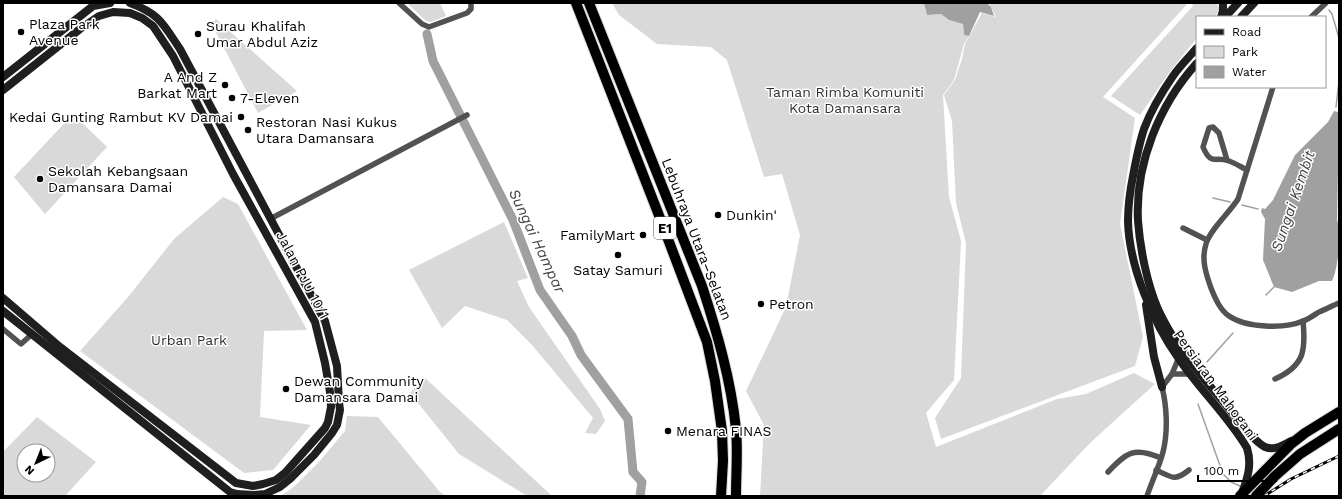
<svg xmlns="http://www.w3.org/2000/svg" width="1342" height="499" font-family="'Work Sans',sans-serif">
	<rect width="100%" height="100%" fill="#fff"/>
	<g fill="#d9d9d9" fill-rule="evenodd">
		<polygon points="407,3 440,3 446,16 431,22 426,21"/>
		<polygon points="612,3 924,3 927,15 941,14 949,20 963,24 964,35 969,36 964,44 954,80 943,95 949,197 961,241 954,380 926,413 936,447 1057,399 1086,394 1134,373 1155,384 1091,442 1040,496 760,496 764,425 746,391 786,307 800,235 782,174 764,177 727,60 711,47 657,44 619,15"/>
		<polygon points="989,3 1188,3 1103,97 1135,118 1120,224 1143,337 1135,366 941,439 935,418 961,378 966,243 956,203 952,121 944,95 955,80 962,59 965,44 982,13 996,17"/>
		<polygon points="1192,3 1217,3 1220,10 1214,17 1197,17 1197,38 1171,70 1140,115 1111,96 1193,6"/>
		<polygon points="216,19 297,91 258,113 211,23"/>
		<polygon points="73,114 107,147 45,214 14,177"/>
		<polygon points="223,197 238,204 307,330 264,331 260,417 311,425 273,470 244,473 80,351 128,297 174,239"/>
		<polygon points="504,222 528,278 517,281 529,307 600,409 605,421 596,434 585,433 593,418 532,345 507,320 465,306 442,328 409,270"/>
		<polygon points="424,377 552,496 531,496 524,494 459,454 410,393"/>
		<polygon points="347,416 378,417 440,492 446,496 281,496 295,486 319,462 345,431"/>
		<path d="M37 417 96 462 65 496H3V452ZM24 451H48V475H24Z"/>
	</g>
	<g fill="#a0a0a0">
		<polygon points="924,3 987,3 991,7 994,16 980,12 969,36 964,35 963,24 949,20 941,14 927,15"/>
		<path d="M1334 111 1338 112 1339 123 1337 220C1342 233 1338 269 1332 281H1319L1292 292 1274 287 1263 260 1265 219 1261 212 1262 208 1265 209 1273 200 1295 155 1328 122Z"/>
	</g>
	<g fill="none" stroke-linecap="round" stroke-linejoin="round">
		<g stroke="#a0a0a0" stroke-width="1.5">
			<polyline points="1329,10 1332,14 1339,38"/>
			<polyline points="1336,107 1339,81"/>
			<polyline points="1213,198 1230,202"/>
			<polyline points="1242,205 1258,209"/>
			<polyline points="1266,295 1274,287"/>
			<polyline points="1207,362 1233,333"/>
			<polyline points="1198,404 1223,474 1231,482 1240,486"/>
		</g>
		<polyline stroke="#a0a0a0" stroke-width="9" points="427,34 433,61 513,220 540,290 572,336 581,355 628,419 633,472 642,482 640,496"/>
		<g stroke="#dbdbdb" stroke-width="12">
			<g id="highway">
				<polyline points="576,3 660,218 707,342 715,381 722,431 723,461 721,496"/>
				<path d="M589 3 702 286C717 332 731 380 736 429 738 451 736 474 736 496"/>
				<polyline points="1240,496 1291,444 1305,433 1339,412"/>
				<polyline points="1256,496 1275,476 1300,454 1339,429"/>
			</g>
		</g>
		<g stroke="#525252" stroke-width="5.5">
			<polyline points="399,3 422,24 429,27 467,13 471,9 471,3"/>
			<polyline points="1311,17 1326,3"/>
			<path d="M1273 87 1238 199C1230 212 1209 231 1206 244 1201 259 1206 274 1211 288 1215 298 1220 310 1229 316 1246 328 1285 329 1303 321 1309 319 1314 315 1319 312 1326 309 1332 306 1339 303"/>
			<path d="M1227 160 1219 133 1213 127 1209 128 1203 147C1211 166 1215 156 1229 161 1235 163 1241 167 1247 170"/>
			<polyline points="270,219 467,115"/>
			<polyline points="1183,228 1207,240"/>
			<polyline points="3,329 21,344 31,335"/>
			<polyline points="1172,374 1190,374"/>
			<path d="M1275 379C1304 366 1306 351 1303 321"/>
			<path d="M1156 470C1172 477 1174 482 1189 470"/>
			<path d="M1108 472C1126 453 1134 446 1161 458"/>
			<path d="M1147 496C1152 481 1159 467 1163 452 1168 432 1167 407 1162 387L1172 374 1179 357"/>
		</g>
		<g stroke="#1f1f1f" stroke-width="8">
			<polyline points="1221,17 1223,11 1223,3"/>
			<polyline points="1225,17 1238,3"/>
			<polyline points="1241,17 1254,3"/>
			<path d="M1197 48C1189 57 1180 66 1173 76 1162 92 1151 110 1144 129 1139 144 1136 160 1133 176 1130 191 1128 206 1128 221 1129 266 1153 323 1179 359 1200 390 1228 416 1247 448 1252 464 1248 477 1242 493"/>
			<path d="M1197 63C1159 105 1135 164 1138 221 1140 248 1147 284 1158 309 1164 322 1171 334 1179 346 1193 367 1210 386 1226 405 1235 416 1254 442 1265 447 1275 451 1283 445 1291 441"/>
			<polyline points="3,77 93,6 110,3"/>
			<polyline points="3,90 80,29 99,16 113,12 130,13 142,18 153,26 173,56 233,174 315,322 325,363 330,392 331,407 328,422 325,428 285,473 276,480 263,484 253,486 236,483 60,347 3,298"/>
			<polyline points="1146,305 1154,357 1162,387"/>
			<path d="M3 311 210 476 230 492 237 494 254 495 265 494 280 487 290 479 314 455 332 433 337 425 340 410 339 402 337 366 325 321 180 49C163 24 160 14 130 3"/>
		</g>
		<use href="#highway" stroke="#000" stroke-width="10"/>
		<g stroke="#000" stroke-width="3">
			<polyline id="rail" points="1264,496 1291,479 1339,456"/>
		</g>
		<use href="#rail" stroke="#fff" stroke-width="1.5" stroke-dasharray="4.5" stroke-linecap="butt"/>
	</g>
	<g fill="#000" stroke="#fff" stroke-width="1.5">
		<circle cx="21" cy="32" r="4"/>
		<circle cx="198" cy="34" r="4"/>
		<circle cx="225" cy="85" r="4"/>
		<circle cx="232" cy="98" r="4"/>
		<circle cx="241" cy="117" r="4"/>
		<circle cx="248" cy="130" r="4"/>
		<circle cx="40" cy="179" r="4"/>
		<circle cx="718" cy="215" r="4"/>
		<circle cx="643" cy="235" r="4"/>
		<circle cx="618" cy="255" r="4"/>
		<circle cx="761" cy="304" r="4"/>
		<circle cx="286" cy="389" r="4"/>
		<circle cx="668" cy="431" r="4"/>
	</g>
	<g text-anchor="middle" stroke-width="3" stroke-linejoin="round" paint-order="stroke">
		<rect fill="#fff" stroke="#4c4c4c" stroke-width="1" x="654" y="217" width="22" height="22" rx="3"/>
		<g font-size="13" font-weight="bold" fill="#000">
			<text x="665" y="233">E1</text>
		</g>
		<g font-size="14" fill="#000" stroke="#fff" text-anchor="start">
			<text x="29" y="29">Plaza Park<tspan x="29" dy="16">Avenue</tspan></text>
			<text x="206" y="31">Surau Khalifah<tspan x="206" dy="16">Umar Abdul Aziz</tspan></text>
			<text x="217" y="82" text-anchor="end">A And Z<tspan x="217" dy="16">Barkat Mart</tspan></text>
			<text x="240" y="103">7-Eleven</text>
			<text x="233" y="122" text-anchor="end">Kedai Gunting Rambut KV Damai</text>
			<text x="256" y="127">Restoran Nasi Kukus<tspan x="256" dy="16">Utara Damansara</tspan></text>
			<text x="48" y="176">Sekolah Kebangsaan<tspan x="48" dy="16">Damansara Damai</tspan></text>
			<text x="726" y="220">Dunkin'</text>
			<text x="635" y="240" text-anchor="end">FamilyMart</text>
			<text x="618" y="275" text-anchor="middle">Satay Samuri</text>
			<text x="769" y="309">Petron</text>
			<text x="294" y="386">Dewan Community<tspan x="294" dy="16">Damansara Damai</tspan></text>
			<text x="676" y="436">Menara FINAS</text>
		</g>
		<g font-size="14" fill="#303030" stroke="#fff">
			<text x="845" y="97">Taman Rimba Komuniti<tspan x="845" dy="16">Kota Damansara</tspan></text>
			<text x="189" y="345">Urban Park</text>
		</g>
		<g font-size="14" fill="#000" stroke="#fff">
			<text transform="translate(697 239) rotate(69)" y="5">Lebuhraya Utara–Selatan</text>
			<text transform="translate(303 275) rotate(62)" y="5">Jalan PJU 10/1</text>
			<text transform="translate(1216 385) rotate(54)" y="5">Persiaran Mahogani</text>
		</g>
		<g font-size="15" font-style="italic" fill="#414141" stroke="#fff">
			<text transform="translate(1293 201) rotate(-71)" y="5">Sungai Kembit</text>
			<text transform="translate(537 241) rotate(65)" y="5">Sungai Hampar</text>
		</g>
	</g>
	<rect width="1342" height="499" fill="none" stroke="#000000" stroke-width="8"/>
	<rect x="1196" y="16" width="130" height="72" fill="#ffffff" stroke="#999999"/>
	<rect x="1204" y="29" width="20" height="6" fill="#1f1f1f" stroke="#999999"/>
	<text x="1232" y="36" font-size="12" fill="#000000">Road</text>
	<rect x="1204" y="46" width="20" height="12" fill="#d9d9d9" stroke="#999999"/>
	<text x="1232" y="56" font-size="12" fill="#000000">Park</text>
	<rect x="1204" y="66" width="20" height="12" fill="#a0a0a0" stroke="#999999"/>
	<text x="1232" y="76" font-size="12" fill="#000000">Water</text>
	<g transform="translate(36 463) rotate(223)"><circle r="19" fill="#ffffff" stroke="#999999"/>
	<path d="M0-3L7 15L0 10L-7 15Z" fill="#000000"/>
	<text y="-6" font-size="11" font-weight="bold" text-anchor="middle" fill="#000000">N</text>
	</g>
	<path d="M1198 475v6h78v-6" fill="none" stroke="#000000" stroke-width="2"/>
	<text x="1204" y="475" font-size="12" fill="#000000" stroke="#ffffff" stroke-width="3" paint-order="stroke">100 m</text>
</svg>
